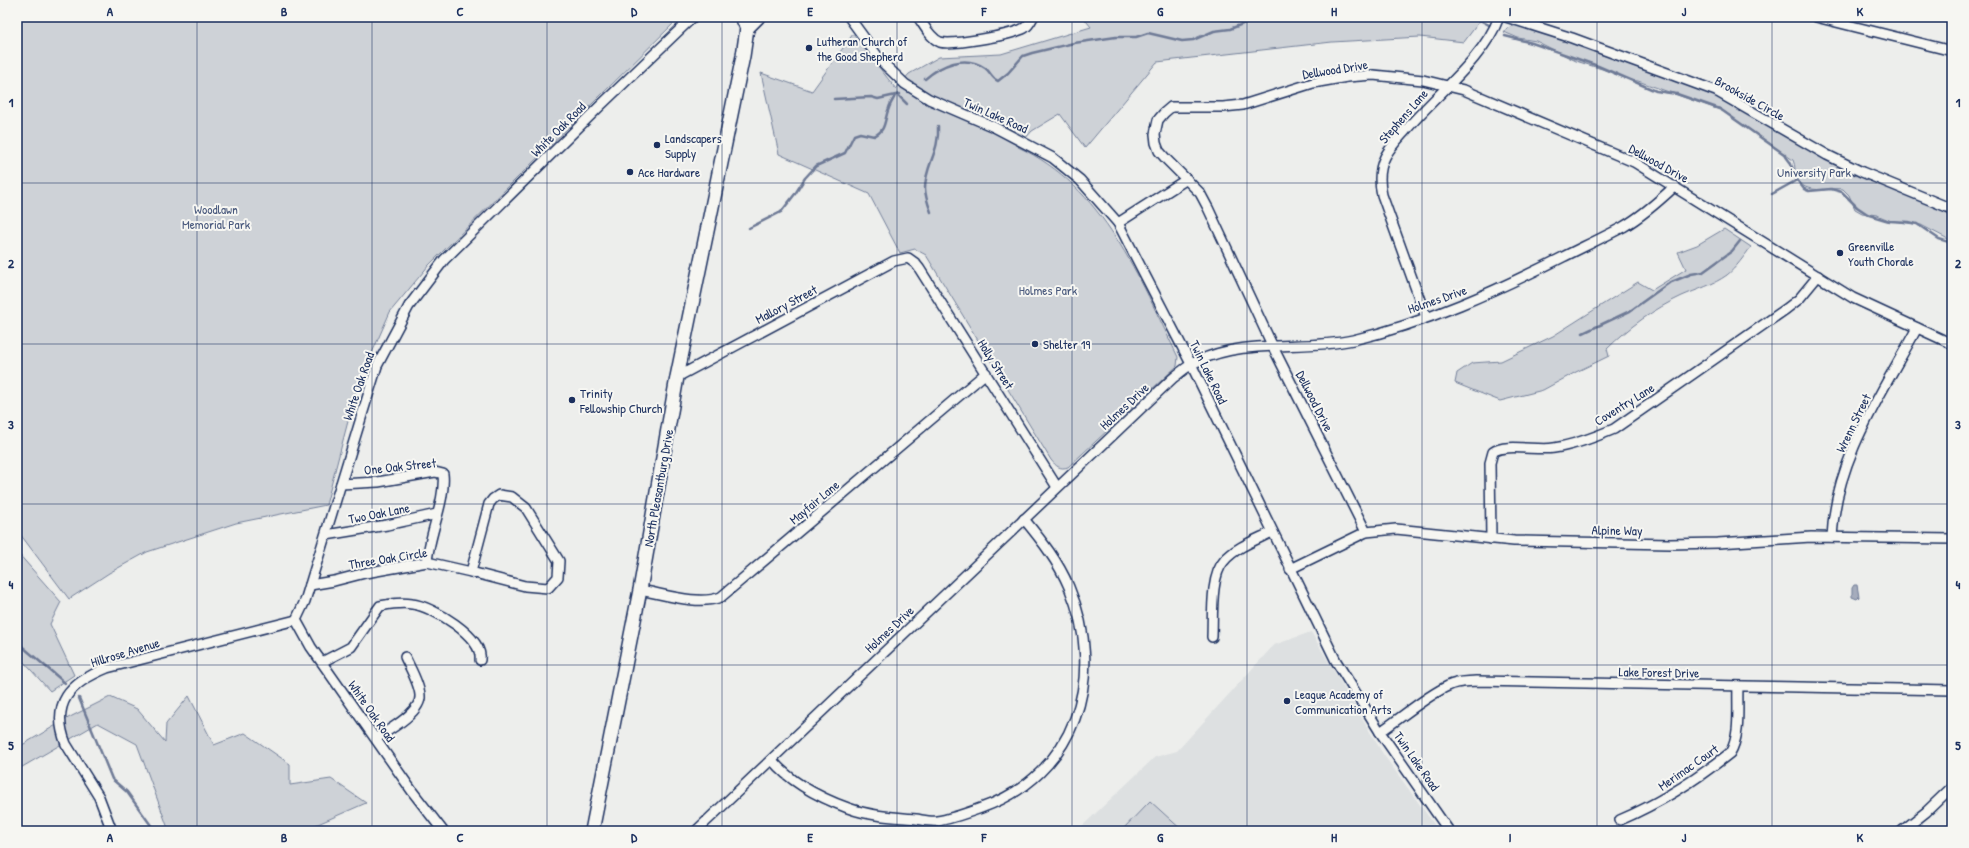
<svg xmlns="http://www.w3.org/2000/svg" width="1969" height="848" font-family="'Patrick Hand',sans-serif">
	<rect width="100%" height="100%" fill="#edeeec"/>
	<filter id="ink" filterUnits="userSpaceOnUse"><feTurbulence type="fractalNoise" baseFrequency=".025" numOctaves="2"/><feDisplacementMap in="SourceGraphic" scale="8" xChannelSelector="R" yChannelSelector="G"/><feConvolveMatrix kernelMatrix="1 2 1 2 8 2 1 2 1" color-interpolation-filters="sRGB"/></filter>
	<g filter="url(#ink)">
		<polygon fill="#dde0e1" points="1311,632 1383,754 1439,831 1077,831 1155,757 1177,751 1274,645"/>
		<g fill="#ced2d7" stroke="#74809a">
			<polygon points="17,17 680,17 429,265 390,312 357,387 326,505 236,523 147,552 109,573 69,599 17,530"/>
			<path d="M1083 17 1482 18 1464 42 1420 37 1332 42 1157 62 1085 148 1060 114 1032 131 1018 147C1104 187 1139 278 1178 357L1177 366 1068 467C1060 470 1056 466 1051 460L926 255 915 249 900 253 869 194 779 154 761 73 812 91 853 34 896 89 909 74 939 57 1001 54 1091 27Z"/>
			<path d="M1517 25 1579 44 1707 91 1730 102 1814 153 1854 173 1952 213V241L1921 225 1891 221 1877 215 1862 213 1855 209 1849 195 1843 189C1828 187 1805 196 1797 178 1794 172 1796 166 1793 160L1725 112 1638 81 1630 80 1602 69 1576 61 1536 41 1518 38 1504 32 1507 28Z"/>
			<path d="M1724 229 1751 247C1744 256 1736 268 1727 275 1713 285 1698 289 1682 296 1654 309 1629 327 1607 349L1609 356 1576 372 1543 390 1500 401 1455 383 1457 373 1472 363 1501 361 1553 336 1638 282 1652 290 1686 269 1678 252 1697 245Z"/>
			<polygon points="17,552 61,602 50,624 74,675 50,691 22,660 17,662"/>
			<polygon points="189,696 214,745 245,733 290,764 290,785 331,779 366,803 302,831 169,831 137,744 98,723 17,770 17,748 70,717 110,697 137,709 165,742 166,724"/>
			<polygon points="1150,801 1183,831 1121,831"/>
		</g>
		<polygon fill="#a5acbc" stroke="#6e7a96" points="1854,585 1857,585 1859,597 1857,599 1852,597 1852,588"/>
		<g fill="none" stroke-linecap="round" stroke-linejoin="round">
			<g stroke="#6e7a96" stroke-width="2.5">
				<polyline points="1474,17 1489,25"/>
				<polyline points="1505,36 1532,43 1598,66 1656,91 1677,94 1720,109 1784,154 1790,162 1797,180 1804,189 1809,191 1831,189 1842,192 1857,207 1869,215 1889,221 1909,222 1917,224 1939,239 1952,243"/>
				<path d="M925 79C941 65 965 54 985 68 991 72 991 78 998 81L1008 73 1023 56 1032 53 1074 43 1116 37H1136L1148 33 1182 41 1193 40 1214 31 1230 29 1260 17"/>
				<polyline points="898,95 907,104"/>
				<polyline points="834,99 871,97 878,99 900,94"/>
				<polyline points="1772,194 1797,180"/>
				<path d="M931 212C928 204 925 196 925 188 925 166 940 151 938 126"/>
				<path d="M749 228 781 212 795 194 805 178 816 166 845 153 854 135 860 133 874 136C887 130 884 119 889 108 890 104 893 100 895 96"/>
				<polyline points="1583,333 1630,311 1669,283 1691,274 1703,272 1732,251 1740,241"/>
				<polyline points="17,642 65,683"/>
				<polyline points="79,698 112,779 127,792 155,831"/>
			</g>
			<g stroke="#1b2f5e" stroke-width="12">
				<g id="street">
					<polyline points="849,17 881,61 905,84 929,99 994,127 1053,158 1080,180 1118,223 1191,364 1336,661 1380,732 1449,831"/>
					<path d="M918 17C924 25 930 38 940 42 951 46 1009 35 1020 30 1027 28 1030 23 1033 17"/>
					<polyline points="1506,17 1572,38 1716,91 1827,155 1862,172 1952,209"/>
					<polyline points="1816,17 1952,51"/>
					<polyline points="1118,223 1187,179"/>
					<path d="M1426 317 1382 195C1379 182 1379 169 1385 157 1390 147 1399 138 1406 130 1435 95 1484 59 1499 17"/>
					<polyline points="677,377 894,261 908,258 915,263 919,268 1057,487"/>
					<path d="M341 484 378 482 435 472 443 474C446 500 429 534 427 562"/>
					<polygon points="499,495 512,497 526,508 559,561 558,577 548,588 525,586 471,572 489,504 493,499"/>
					<polyline points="1366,532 1273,347 1208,208 1200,193 1167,160 1159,151 1156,143 1155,134 1158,120 1164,113 1171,107 1223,107 1243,105 1313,83 1347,77 1373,75 1423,80 1464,90 1634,162 1853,298 1952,344"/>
					<polyline points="326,535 387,525 437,514"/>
					<path d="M1832 537C1835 460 1882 393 1917 328"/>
					<path d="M1491 539 1490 463 1493 452C1505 443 1538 451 1554 448 1575 445 1595 437 1614 429L1786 309 1799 299 1818 276"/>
					<polyline points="1290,569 1366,532 1396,529 1514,541 1670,544 1718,543 1811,537 1952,539"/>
					<polyline points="310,585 334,581 365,573 427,562 471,572"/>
					<path d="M640 590C664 594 698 606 721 597L986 373"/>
					<path d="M1212 637C1213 617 1210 576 1224 561 1236 547 1256 540 1272 532"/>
					<path d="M322 662 351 647 380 606C391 604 401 602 412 604 432 606 484 637 480 660"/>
					<path d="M1380 732C1401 718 1426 696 1448 686 1457 681 1466 682 1476 681L1952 690"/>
					<path d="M376 738C389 730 422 712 420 695 419 683 410 668 405 657"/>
					<path d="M772 760C790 782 821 798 848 808 870 816 892 817 916 819 923 820 931 822 937 821 951 819 967 813 981 808 1076 775 1107 677 1069 587 1058 561 1042 541 1024 519"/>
					<path d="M1620 820C1660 803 1696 780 1730 753 1741 735 1737 707 1738 686"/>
					<path d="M112 831 99 797 66 744C50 703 70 683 107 668L296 620"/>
					<polyline points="443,831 412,791 311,647 296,620 305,601 377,366 409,306 444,260 600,106 693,17"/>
					<path d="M696 831 1173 378C1181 372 1188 365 1198 361 1245 338 1302 351 1353 340 1426 323 1496 291 1563 257 1583 247 1604 237 1623 227 1642 216 1659 201 1675 186"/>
					<polyline points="1902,831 1926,812 1952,787"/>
				</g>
			</g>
			<g stroke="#1b2f5e" stroke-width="16">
				<g id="secondary">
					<polyline points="747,28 758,17"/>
					<polyline points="592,831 640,590 677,377 743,56 747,28 742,17"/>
				</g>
			</g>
			<use href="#street" stroke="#f6f6f2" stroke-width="9"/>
			<use href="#secondary" stroke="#f6f6f2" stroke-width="13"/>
		</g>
	</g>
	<path fill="none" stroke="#1b2f5e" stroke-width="1" stroke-opacity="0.55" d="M197 17V831M372 17V831M547 17V831M722 17V831M897 17V831M1072 17V831M1247 17V831M1422 17V831M1597 17V831M1772 17V831M17 183H1952M17 344H1952M17 504H1952M17 665H1952"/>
	<g fill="#1b2f5e" stroke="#f6f6f2" stroke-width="1.5">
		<circle cx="809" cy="48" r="4"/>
		<circle cx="657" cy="145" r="4"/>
		<circle cx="630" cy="172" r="4"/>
		<circle cx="1840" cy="253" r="4"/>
		<circle cx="1035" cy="344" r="4"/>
		<circle cx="572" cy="400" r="4"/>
		<circle cx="1287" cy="701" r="4"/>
	</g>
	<g text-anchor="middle" stroke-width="4" stroke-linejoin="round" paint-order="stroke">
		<g font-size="13" fill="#1b2f5e" stroke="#f6f6f2" text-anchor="start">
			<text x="817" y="46">Lutheran Church of<tspan x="817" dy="15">the Good Shepherd</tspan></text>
			<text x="665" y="143">Landscapers<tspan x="665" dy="15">Supply</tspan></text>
			<text x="638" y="177">Ace Hardware</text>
			<text x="1848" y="251">Greenville<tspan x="1848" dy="15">Youth Chorale</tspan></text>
			<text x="1043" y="349">Shelter 19</text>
			<text x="580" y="398">Trinity<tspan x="580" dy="15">Fellowship Church</tspan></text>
			<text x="1295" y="699">League Academy of<tspan x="1295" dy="15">Communication Arts</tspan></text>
		</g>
		<g font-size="13" fill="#1b2f5e" stroke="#f6f6f2">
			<text transform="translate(1335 69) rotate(-9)" y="5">Dellwood Drive</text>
			<text transform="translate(1750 98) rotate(29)" y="5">Brookside Circle</text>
			<text transform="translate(996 115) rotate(24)" y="5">Twin Lake Road</text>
			<text transform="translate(1403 116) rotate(-49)" y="5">Stephens Lane</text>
			<text transform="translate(558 129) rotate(-45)" y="5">White Oak Road</text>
			<text transform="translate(1659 163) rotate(29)" y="5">Dellwood Drive</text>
			<text transform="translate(1437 299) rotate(-19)" y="5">Holmes Drive</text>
			<text transform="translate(786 304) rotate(-28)" y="5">Mallory Street</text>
			<text transform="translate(996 364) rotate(58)" y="5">Holly Street</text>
			<text transform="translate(1209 372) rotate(64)" y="5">Twin Lake Road</text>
			<text transform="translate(358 386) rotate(-71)" y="5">White Oak Road</text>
			<text transform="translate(1315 401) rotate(63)" y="5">Dellwood Drive</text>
			<text transform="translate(1624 404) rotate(-32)" y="5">Coventry Lane</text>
			<text transform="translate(1124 406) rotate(-43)" y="5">Holmes Drive</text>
			<text transform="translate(1853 423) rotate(-64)" y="5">Wrenn Street</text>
			<text transform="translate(400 466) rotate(-6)" y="5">One Oak Street</text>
			<text transform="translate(658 488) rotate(-80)" y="5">North Pleasantburg Drive</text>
			<text transform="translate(814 502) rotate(-40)" y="5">Mayfair Lane</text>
			<text transform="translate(379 513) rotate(-11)" y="5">Two Oak Lane</text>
			<text transform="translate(1617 530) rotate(1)" y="5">Alpine Way</text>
			<text transform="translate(388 558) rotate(-9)" y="5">Three Oak Circle</text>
			<text transform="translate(889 629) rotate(-43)" y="5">Holmes Drive</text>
			<text transform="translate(125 652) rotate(-17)" y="5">Hillrose Avenue</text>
			<text transform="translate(1659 672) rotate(1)" y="5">Lake Forest Drive</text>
			<text transform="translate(372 711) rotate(55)" y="5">White Oak Road</text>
			<text transform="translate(1417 761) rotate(55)" y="5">Twin Lake Road</text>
			<text transform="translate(1688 767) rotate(-35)" y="5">Merimac Court</text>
		</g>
		<g font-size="13" fill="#48587c" stroke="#f6f6f2">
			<text x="1814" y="177">University Park</text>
			<text x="216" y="214">Woodlawn<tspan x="216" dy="15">Memorial Park</tspan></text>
			<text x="1048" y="295">Holmes Park</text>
		</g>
	</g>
	<rect width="1969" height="848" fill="none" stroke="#f6f6f2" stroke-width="44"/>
	<rect x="22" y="22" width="1925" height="804" fill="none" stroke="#1b2f5e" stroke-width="1.5"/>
	<g font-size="13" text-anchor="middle" font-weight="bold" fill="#1b2f5e">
		<text x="110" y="16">A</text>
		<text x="284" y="16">B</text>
		<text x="460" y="16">C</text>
		<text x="634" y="16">D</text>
		<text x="810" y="16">E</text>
		<text x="984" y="16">F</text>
		<text x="1160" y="16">G</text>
		<text x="1334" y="16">H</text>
		<text x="1510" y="16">I</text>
		<text x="1684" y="16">J</text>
		<text x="1860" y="16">K</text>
		<text x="11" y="107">1</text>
		<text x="1958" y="107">1</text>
		<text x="11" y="268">2</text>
		<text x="1958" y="268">2</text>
		<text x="11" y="429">3</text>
		<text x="1958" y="429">3</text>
		<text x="11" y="589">4</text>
		<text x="1958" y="589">4</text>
		<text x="11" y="750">5</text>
		<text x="1958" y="750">5</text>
		<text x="110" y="842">A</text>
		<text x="284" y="842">B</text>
		<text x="460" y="842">C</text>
		<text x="634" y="842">D</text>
		<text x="810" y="842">E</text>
		<text x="984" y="842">F</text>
		<text x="1160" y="842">G</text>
		<text x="1334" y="842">H</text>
		<text x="1510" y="842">I</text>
		<text x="1684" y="842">J</text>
		<text x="1860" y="842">K</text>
	</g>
</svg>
